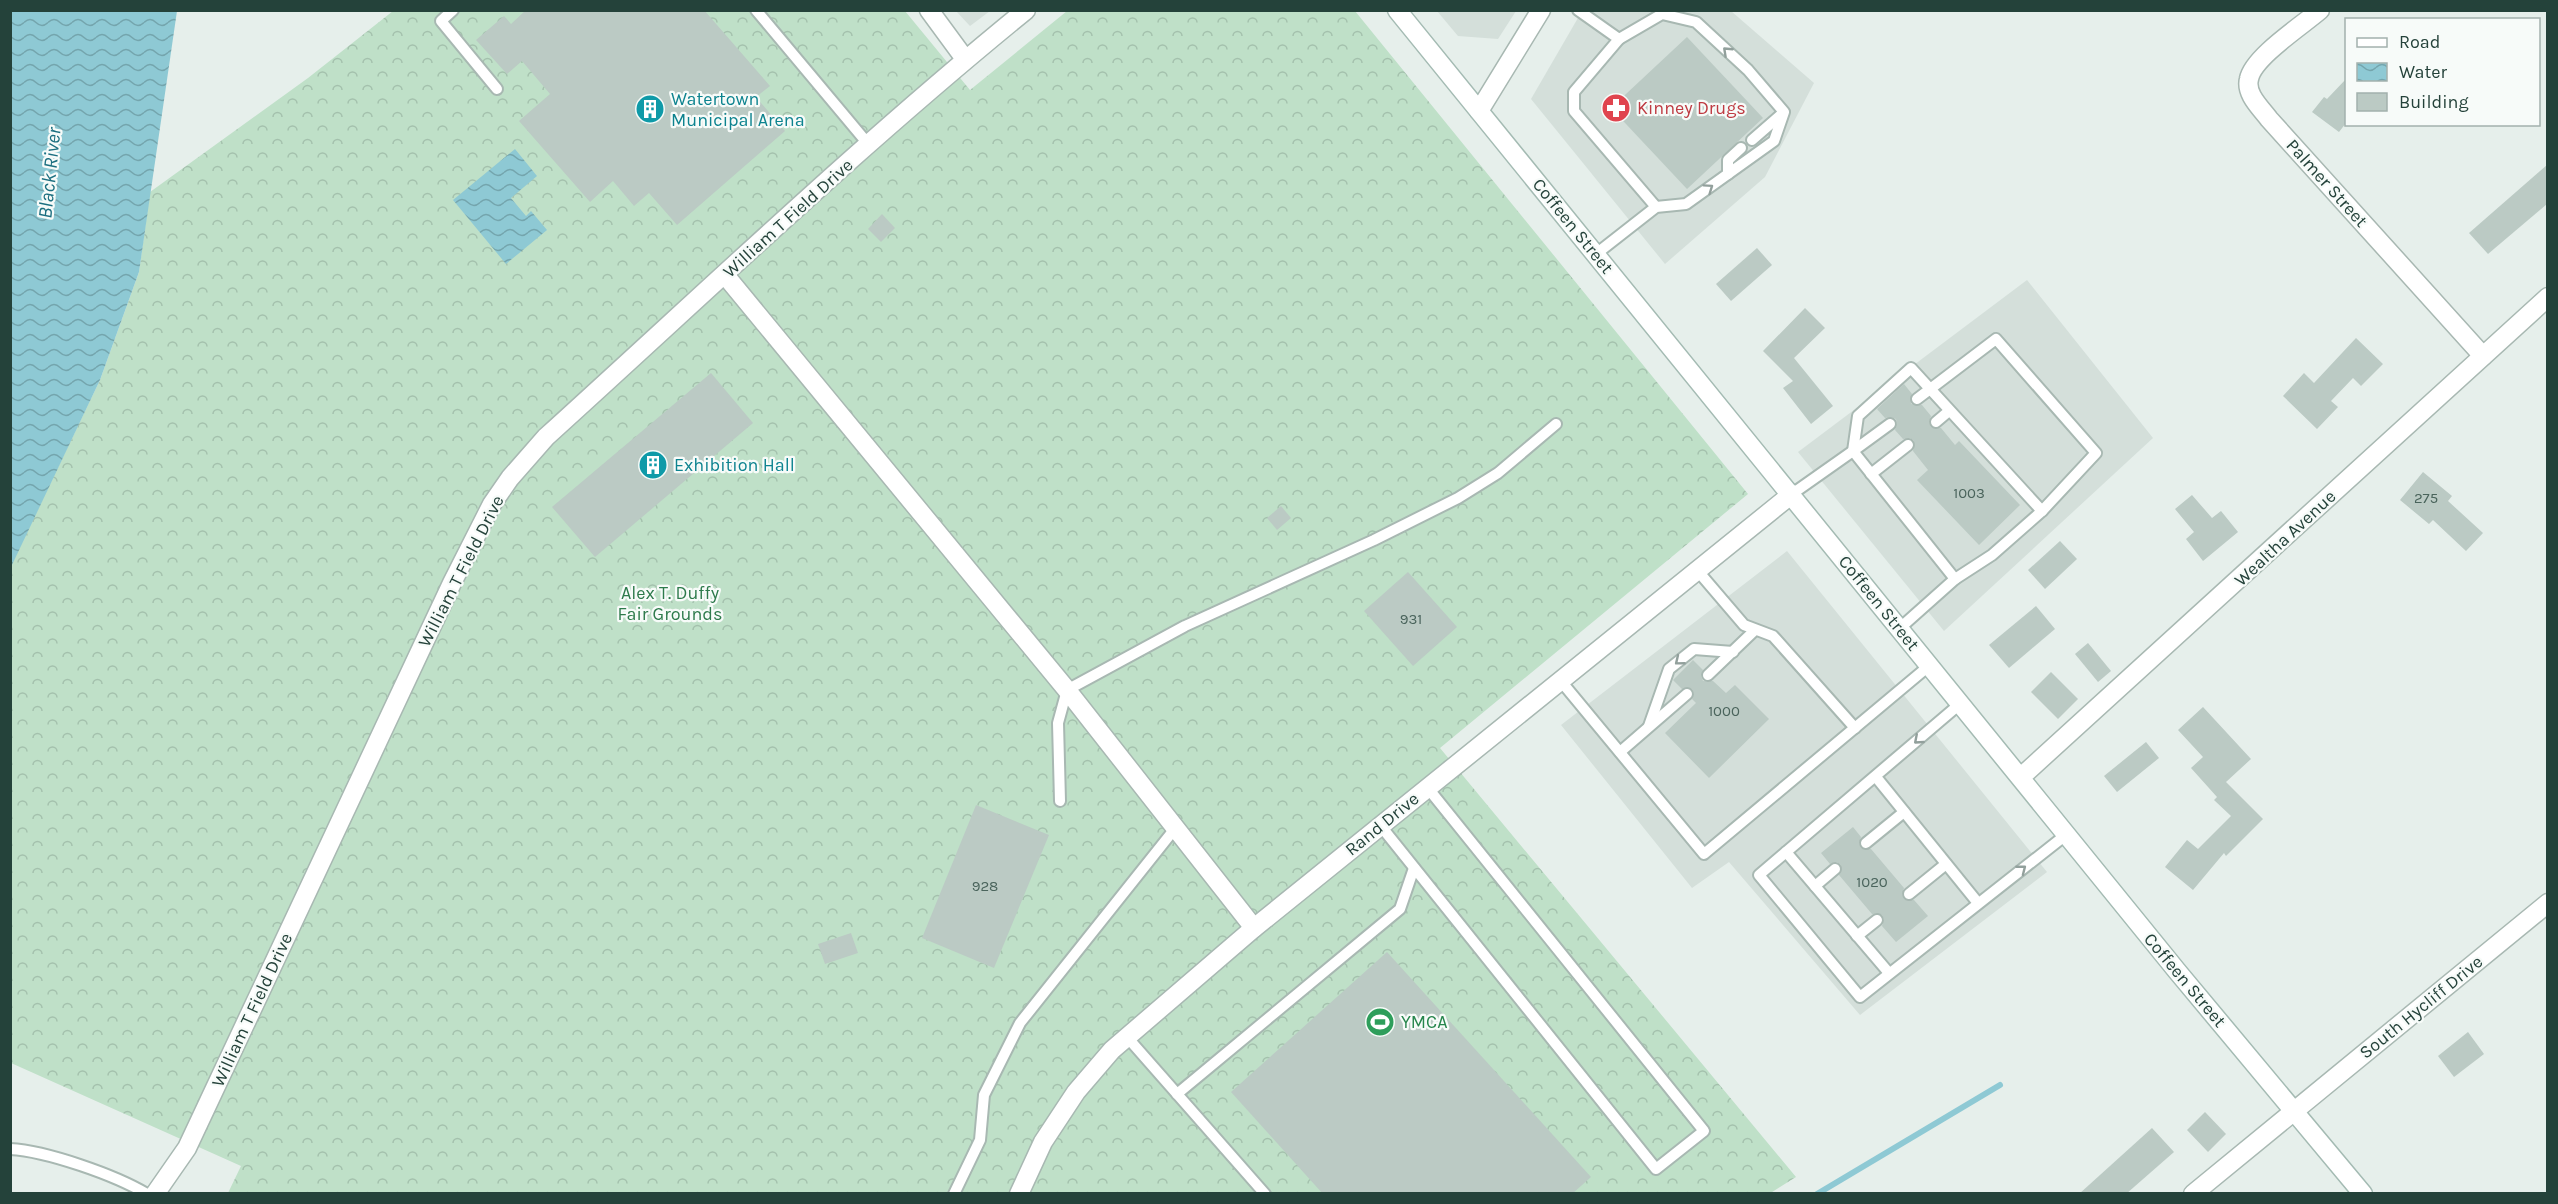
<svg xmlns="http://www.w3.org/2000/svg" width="2558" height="1204" font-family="Karla,sans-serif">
	<defs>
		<pattern id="forest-crowns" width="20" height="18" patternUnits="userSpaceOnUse" patternTransform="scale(1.5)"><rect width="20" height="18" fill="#bfe0c8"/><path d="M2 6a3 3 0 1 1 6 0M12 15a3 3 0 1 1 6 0" fill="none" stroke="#a4c1ad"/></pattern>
		<pattern id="water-waves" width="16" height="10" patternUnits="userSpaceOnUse" patternTransform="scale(1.5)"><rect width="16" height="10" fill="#8ec9d4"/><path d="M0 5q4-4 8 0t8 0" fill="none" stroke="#74a5ad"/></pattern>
	</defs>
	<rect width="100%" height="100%" fill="#e6efeb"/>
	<g fill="#d4dfda">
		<polygon points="956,11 990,11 970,26"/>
		<polygon points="1437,11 1516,11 1498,39 1458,36"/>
		<polygon points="1582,11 1731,11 1814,83 1765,177 1665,264 1531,99"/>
		<polygon points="2027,280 2153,438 1944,631 1798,452"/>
		<polygon points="1787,551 2047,872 1860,1015 1729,862 1692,888 1561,725"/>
	</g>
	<polygon fill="url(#forest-crowns)" points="393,11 905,11 970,90 1067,11 1355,11 1748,494 1440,748 1796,1177 1769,1194 228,1193 241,1166 11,1063 10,567 100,380 139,272 150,192 308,78"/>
	<g fill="url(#water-waves)">
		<polygon points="11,10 177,11 139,272 100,380 11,567"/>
		<polygon points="515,149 537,176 511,198 526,216 531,211 547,230 506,264 453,200"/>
	</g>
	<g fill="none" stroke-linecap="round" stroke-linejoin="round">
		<polyline stroke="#8ec9d4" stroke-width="6" points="1817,1194 2000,1085"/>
	</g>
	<g fill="#bbcac4">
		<polygon points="526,10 704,10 770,86 756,97 785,131 677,225 649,193 634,206 613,181 590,202 519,121 550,94 522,61 507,74 476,40 504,16 511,24"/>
		<polygon points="1687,37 1763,118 1687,189 1611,108"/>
		<polygon points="2346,79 2346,123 2339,132 2312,112 2324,97 2327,99"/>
		<polygon points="2547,165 2547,204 2488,254 2469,233"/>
		<polygon points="882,214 895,228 881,242 868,229"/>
		<polygon points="1757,248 1772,265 1731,301 1716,284"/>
		<polygon points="1805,308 1825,328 1794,358 1833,406 1811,424 1783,388 1793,381 1763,351"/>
		<polygon points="2356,338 2383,364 2361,386 2353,378 2331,401 2338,407 2317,429 2283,396 2304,373 2314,383"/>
		<polygon points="711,373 753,423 595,557 552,507"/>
		<polygon points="1904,384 1912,394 1911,404 1922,405 1931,416 1929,423 1931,427 1941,428 1955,445 1959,441 2020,505 1979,545 1917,480 1928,470 1913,451 1914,441 1910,438 1903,439 1895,430 1897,424 1896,419 1890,417 1885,418 1877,409"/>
		<polygon points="2423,472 2452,496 2448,501 2483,533 2466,551 2433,520 2429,524 2400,500"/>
		<polygon points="2192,495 2212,518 2221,511 2238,532 2203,561 2186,539 2194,532 2175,509"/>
		<polygon points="1281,506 1291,518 1277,530 1267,518"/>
		<polygon points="2060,541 2077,559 2045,589 2028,570"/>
		<polygon points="1408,572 1457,627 1413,666 1364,611"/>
		<polygon points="2036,606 2055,629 2009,668 1989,645"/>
		<polygon points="2088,643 2111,671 2098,682 2075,654"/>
		<polygon points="1693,660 1703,670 1701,676 1703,681 1713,681 1726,693 1735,685 1769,719 1709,778 1665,733 1696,703 1692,699 1694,693 1692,689 1682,689 1673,680"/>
		<polygon points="2051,672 2078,699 2058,719 2031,692"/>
		<polygon points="2203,707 2251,759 2226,782 2263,819 2226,856 2224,853 2193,890 2165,867 2187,840 2198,849 2231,816 2214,800 2217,797 2191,768 2203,757 2178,730"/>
		<polygon points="2146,742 2159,758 2117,792 2104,776"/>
		<polygon points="976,805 1049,835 994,968 922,938"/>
		<polygon points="1853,827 1861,837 1859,844 1861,848 1871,849 1904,888 1902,895 1904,899 1914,900 1928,916 1896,942 1882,926 1884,919 1882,915 1872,914 1839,875 1841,865 1837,862 1830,864 1821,853"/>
		<polygon points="851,933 858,953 825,964 818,944"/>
		<polygon points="1387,952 1591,1177 1572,1194 1323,1194 1231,1092"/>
		<polygon points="2468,1032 2484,1054 2454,1077 2438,1056"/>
		<polygon points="2205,1112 2226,1134 2208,1152 2187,1130"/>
		<polygon points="2152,1128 2174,1152 2126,1194 2079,1194"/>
	</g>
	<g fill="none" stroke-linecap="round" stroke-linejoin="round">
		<g stroke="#a8b8b2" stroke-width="14">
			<g id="service">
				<polyline points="453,10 441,21 497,89"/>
				<polyline points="756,10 869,145"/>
				<polyline points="1578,10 1619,39 1574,92 1574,111 1656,207"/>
				<polyline points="1752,140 1783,113"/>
				<polyline points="1728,174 1728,160 1741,148"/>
				<polyline points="1596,254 1656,207 1686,204 1774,141 1784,112 1748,70 1696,22 1662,14 1619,39"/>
				<polyline points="1917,399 1996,339 2096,453 2042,511"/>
				<polyline points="1936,422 1949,411"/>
				<polyline points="1853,451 1858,416 1911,368 2042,511 1992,555 1955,579"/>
				<polyline points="1853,451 1890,424"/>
				<polyline points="1871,474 1908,445"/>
				<polyline points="1792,494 1853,451 1955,579 1900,628"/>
				<polyline points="1697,570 1744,625 1773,636 1855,728"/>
				<polyline points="1708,675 1755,630"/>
				<polyline points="1560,680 1704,854 1930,665"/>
				<polyline points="1961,703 1759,875 1860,997 2067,834"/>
				<polyline points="1649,726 1669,669 1694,649 1733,652"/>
				<polyline points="1620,752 1687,694"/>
				<polyline points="1876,777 1978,903"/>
				<polyline points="1060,801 1058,723 1067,690 1185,626 1374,540 1458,498 1498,473 1556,424"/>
				<polyline points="1380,825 1656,1169 1704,1131 1427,787"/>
				<polyline points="1866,843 1904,812"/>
				<polyline points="1786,852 1889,973"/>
				<polyline points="1815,886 1835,869"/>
				<polyline points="1909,894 1946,864"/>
				<polyline points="1857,936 1877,920"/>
				<polyline points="1127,1037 1265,1194"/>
				<polyline points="1177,1094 1400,909 1414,868"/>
				<path d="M10 1149C47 1151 115 1175 147 1194"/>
				<polyline points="954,1194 980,1140 984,1095 1020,1023 1177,826"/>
			</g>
		</g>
		<g stroke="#a8b8b2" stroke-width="21">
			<g id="minor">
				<polyline points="929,10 965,59"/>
				<path d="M2320 10C2303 25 2253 57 2249 79 2245 94 2261 108 2269 119L2483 356"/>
				<polyline points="725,275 1067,690 1254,928"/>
				<polyline points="2021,777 2548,297"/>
				<path d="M155 1194 187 1148 452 583 492 504 510 478 546 437C705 293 860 145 1026 10"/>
				<polyline points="1019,1194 1043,1142 1076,1092 1112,1050 1254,928 1792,494"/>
				<polyline points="2193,1194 2548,903"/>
			</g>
		</g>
		<g stroke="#a8b8b2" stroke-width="21">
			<polyline id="tertiary" points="1479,111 1541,10"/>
		</g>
		<g stroke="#a4bbb3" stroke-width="21">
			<polyline id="secondary" points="1397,10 2177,971 2363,1194"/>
		</g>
		<use href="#service" stroke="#fff" stroke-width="10"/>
		<use href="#minor" stroke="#fff" stroke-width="18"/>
		<use href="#tertiary" stroke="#fff" stroke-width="18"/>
		<use href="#secondary" stroke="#fff" stroke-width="18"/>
	</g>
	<defs><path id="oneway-chevron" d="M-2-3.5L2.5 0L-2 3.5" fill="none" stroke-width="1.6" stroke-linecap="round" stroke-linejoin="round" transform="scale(1.5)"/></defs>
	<g stroke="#92a09c">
		<use href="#oneway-chevron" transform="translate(1727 51) rotate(-137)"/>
		<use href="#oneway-chevron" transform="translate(1709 188) rotate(-35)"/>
		<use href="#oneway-chevron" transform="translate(1679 661) rotate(141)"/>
		<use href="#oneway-chevron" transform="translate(1918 740) rotate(139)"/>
		<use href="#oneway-chevron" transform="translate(2022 869) rotate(-38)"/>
	</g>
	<defs>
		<g id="pharmacy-disc" transform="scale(1.5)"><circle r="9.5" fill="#e0444e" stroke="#f7fbf9"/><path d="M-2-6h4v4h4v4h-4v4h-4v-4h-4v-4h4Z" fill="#fff"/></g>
		<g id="building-disc" transform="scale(1.5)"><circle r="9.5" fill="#0f9aa8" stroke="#f7fbf9"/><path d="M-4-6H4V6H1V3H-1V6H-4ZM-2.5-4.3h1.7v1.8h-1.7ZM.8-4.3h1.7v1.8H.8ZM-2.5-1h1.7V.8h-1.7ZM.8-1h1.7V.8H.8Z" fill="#fff"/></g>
		<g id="stadium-disc" transform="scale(1.5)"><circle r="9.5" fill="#2e9e5b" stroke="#f7fbf9"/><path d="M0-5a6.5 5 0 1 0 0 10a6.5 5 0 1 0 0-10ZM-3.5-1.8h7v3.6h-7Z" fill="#fff"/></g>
	</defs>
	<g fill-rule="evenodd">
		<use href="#pharmacy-disc" x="1616" y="108"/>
		<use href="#building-disc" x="650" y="109"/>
		<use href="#building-disc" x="653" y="465"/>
		<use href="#stadium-disc" x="1380" y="1022"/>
	</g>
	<g text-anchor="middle" stroke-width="4.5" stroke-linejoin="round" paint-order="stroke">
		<g font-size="15" fill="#4a645c">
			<text x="1969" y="498">1003</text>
			<text x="2426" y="503">275</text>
			<text x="1411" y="624">931</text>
			<text x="1724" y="716">1000</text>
			<text x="1872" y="887">1020</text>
			<text x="985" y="891">928</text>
		</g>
		<g font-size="18" fill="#0d838f" stroke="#f7fbf9" text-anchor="start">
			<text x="671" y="105">Watertown<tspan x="671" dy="21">Municipal Arena</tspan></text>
			<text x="674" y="471">Exhibition Hall</text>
		</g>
		<g font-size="18" fill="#be3a42" stroke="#f7fbf9" text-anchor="start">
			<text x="1637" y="114">Kinney Drugs</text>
		</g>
		<g font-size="18" fill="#24423a" stroke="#f7fbf9">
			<text transform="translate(2327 183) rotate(48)" y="6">Palmer Street</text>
			<text transform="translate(788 218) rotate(-42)" y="6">William T Field Drive</text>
			<text transform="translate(1573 226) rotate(51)" y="6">Coffeen Street</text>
			<text transform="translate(2285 538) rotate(-43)" y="6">Wealtha Avenue</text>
			<text transform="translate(461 571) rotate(-63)" y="6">William T Field Drive</text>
			<text transform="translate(1879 603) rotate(51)" y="6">Coffeen Street</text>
			<text transform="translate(1382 824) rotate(-39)" y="6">Rand Drive</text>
			<text transform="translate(2185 980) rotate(50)" y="6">Coffeen Street</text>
			<text transform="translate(2421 1007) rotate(-39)" y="6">South Hycliff Drive</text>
			<text transform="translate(252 1010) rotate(-65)" y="6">William T Field Drive</text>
		</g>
		<g font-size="18" fill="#2d7a4b" stroke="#f7fbf9">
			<text x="670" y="599">Alex T. Duffy<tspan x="670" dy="21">Fair Grounds</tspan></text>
		</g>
		<g font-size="18" fill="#27864d" stroke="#f7fbf9" text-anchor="start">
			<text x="1401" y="1028">YMCA</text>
		</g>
		<g font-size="20" font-style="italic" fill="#1c6f80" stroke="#f7fbf9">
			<text transform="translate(49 173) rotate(-84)" y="7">Black River</text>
		</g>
	</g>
	<rect width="2558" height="1204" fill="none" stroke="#24423a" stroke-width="24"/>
	<rect x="2345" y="18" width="195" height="108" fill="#f7fbf9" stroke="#a3b1ad" stroke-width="1.5"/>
	<rect x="2357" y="38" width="30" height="9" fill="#ffffff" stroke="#a3b1ad" stroke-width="1.5"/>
	<text x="2399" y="48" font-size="18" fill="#24423a">Road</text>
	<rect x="2357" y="63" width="30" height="18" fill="url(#water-waves)" stroke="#a3b1ad" stroke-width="1.5"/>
	<text x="2399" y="78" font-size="18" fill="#24423a">Water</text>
	<rect x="2357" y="93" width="30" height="18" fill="#bbcac4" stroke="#a3b1ad" stroke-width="1.5"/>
	<text x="2399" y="108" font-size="18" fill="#24423a">Building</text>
</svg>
